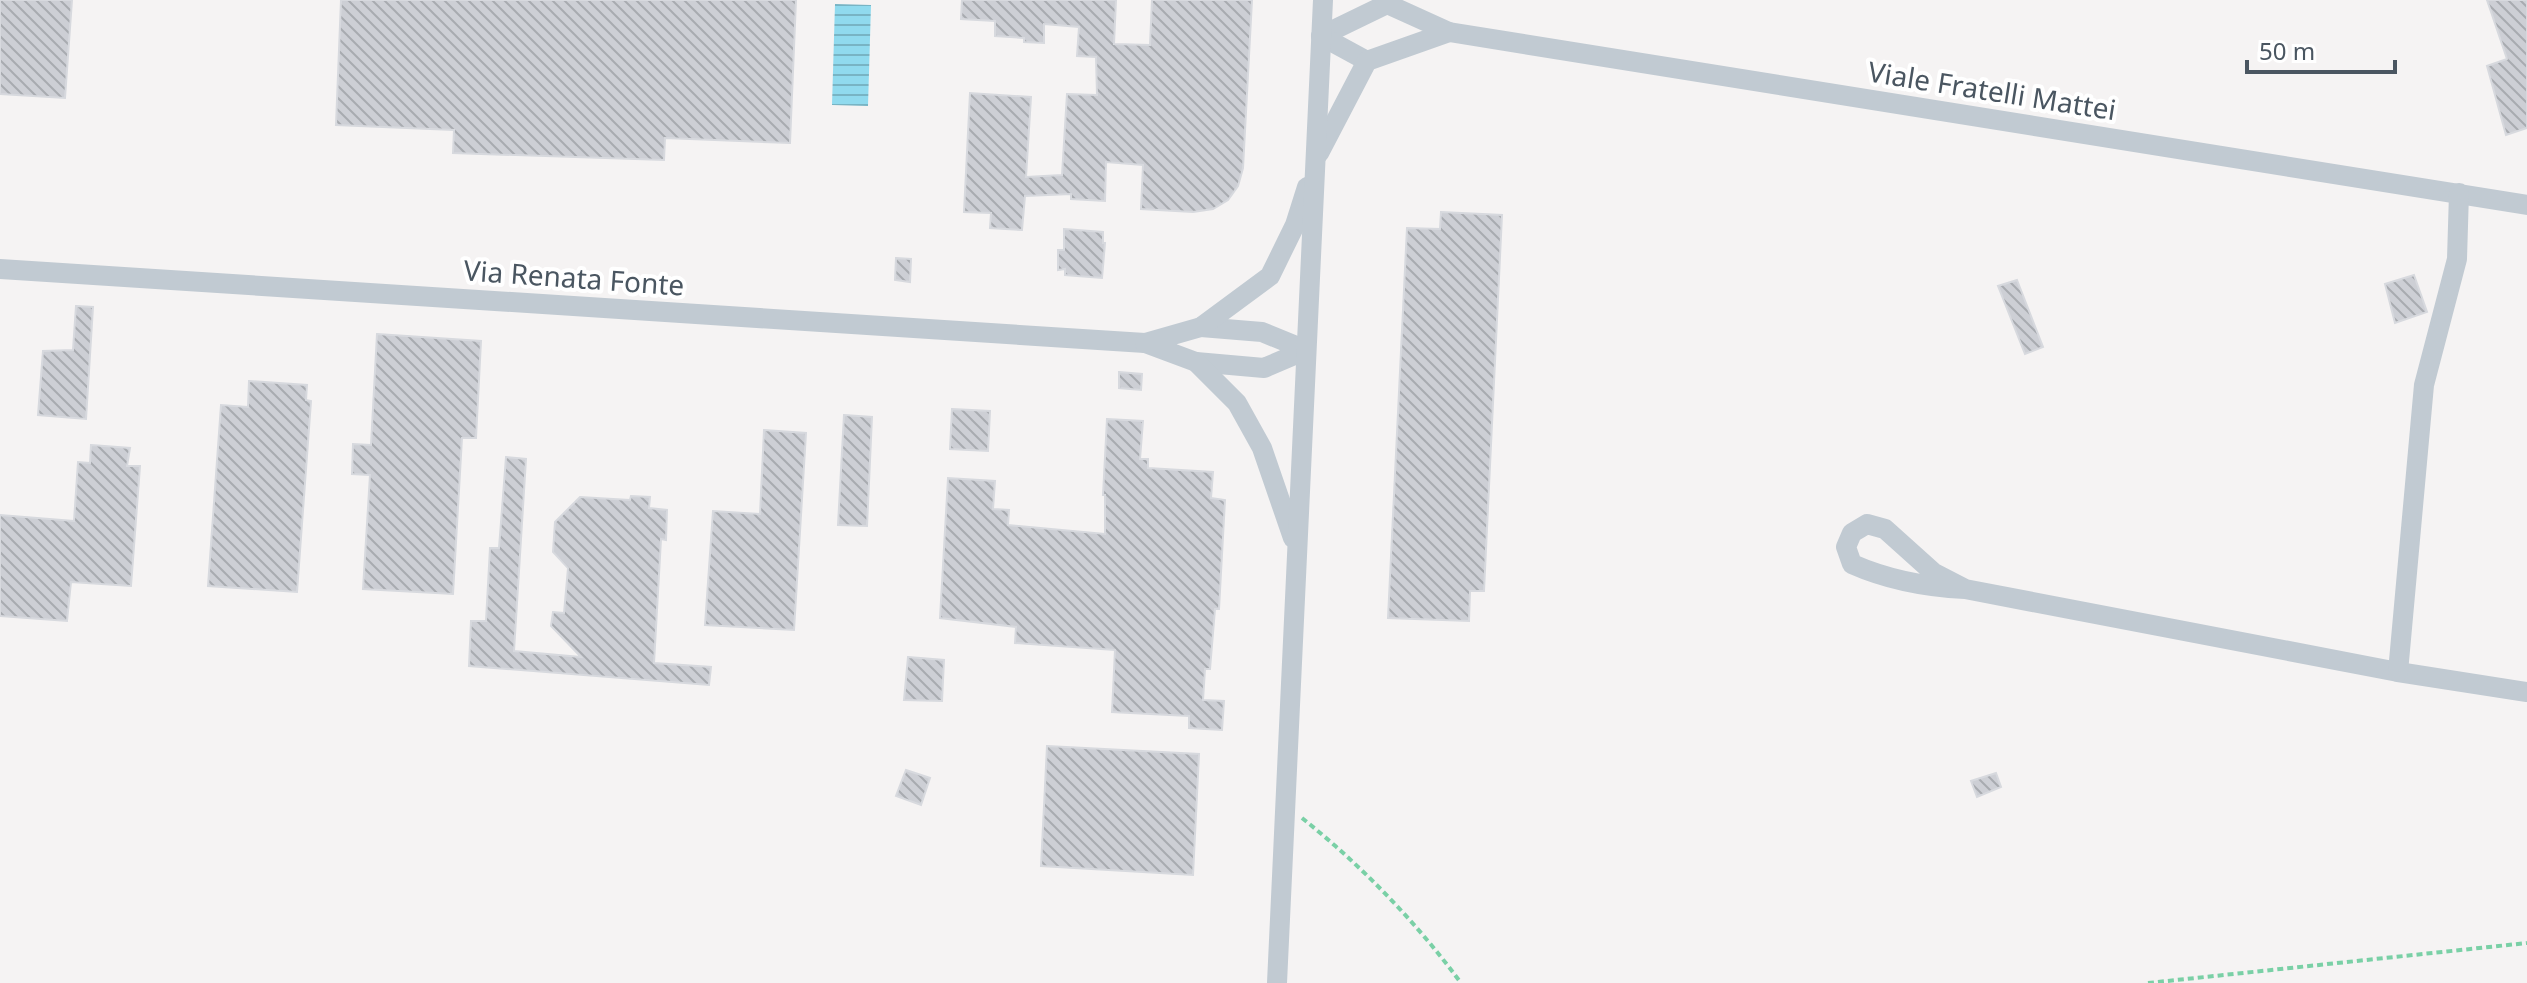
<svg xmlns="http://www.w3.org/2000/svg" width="2527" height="983" font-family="'Noto Sans',sans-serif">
	<defs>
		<pattern id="water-rules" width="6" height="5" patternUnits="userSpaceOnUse" patternTransform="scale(2)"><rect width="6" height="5" fill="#90daee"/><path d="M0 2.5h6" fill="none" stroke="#78b4c4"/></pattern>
		<pattern id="building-back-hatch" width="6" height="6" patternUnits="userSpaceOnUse" patternTransform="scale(2)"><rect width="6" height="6" fill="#cdcfd5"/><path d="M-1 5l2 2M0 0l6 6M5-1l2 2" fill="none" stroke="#a8abb0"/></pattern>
	</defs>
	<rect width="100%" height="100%" fill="#f5f3f3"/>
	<polygon fill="url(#water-rules)" points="835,4 871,5 868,106 832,105"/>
	<g fill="url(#building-back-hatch)" stroke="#d7d9de" stroke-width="2">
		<polygon points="0,0 72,0 65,98 0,94"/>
		<polygon points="341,0 796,0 790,143 665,138 664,160 453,153 454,130 336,125"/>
		<polygon points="962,0 1116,0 1114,44 1150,45 1152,0 1252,0 1243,168 1238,186 1228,200 1213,209 1193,212 1141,209 1143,165 1106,162 1105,201 1071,199 1071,194 1025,196 1022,230 990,228 991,213 964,212 970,93 1031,97 1026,177 1062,175 1067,94 1097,95 1096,57 1077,56 1079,27 1044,24 1044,43 1024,42 1024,38 995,36 995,21 961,19"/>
		<polygon points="2487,0 2527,0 2527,128 2506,135 2487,66 2507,59"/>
		<polygon points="1441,212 1502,215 1484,591 1470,591 1469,621 1388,618 1407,228 1440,229"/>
		<polygon points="1064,229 1103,232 1103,243 1105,243 1102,278 1065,275 1065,269 1058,270 1058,250 1064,250"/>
		<polygon points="896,258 911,259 910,282 895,280"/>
		<polygon points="2414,275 2427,312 2395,323 2385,284"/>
		<polygon points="2017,280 2043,347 2025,354 1998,286"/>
		<polygon points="76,306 93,307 86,419 38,415 43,351 73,350"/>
		<polygon points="377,334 481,341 476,438 462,438 453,594 363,589 370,475 352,474 353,444 371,445"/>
		<polygon points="1119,372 1142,374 1141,390 1119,388"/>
		<polygon points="249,381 307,385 306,400 311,401 297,592 208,586 221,405 248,407"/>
		<polygon points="952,409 990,411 988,451 950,449"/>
		<polygon points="844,415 872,417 867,526 838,525"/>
		<polygon points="1107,419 1143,421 1140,459 1148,459 1148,468 1213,472 1211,498 1225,500 1219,609 1215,609 1210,669 1205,669 1203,700 1224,701 1222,730 1189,728 1189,716 1112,712 1115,650 1015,643 1016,627 940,618 948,478 995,481 993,509 1009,510 1008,525 1105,534 1105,495 1103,495"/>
		<polygon points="764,430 806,433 794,630 705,625 713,511 760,514"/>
		<polygon points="91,445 130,448 127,466 140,466 131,586 71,582 67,621 0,616 0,515 74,521 78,462 90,463"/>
		<polygon points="506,457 526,459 514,651 581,657 551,626 553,612 564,613 568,568 553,552 555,522 580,497 630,500 631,496 650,497 649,508 667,510 666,540 661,539 654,663 711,667 709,685 469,666 471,621 486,621 490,548 499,548"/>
		<polygon points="908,657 944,660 942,701 904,700"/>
		<polygon points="1047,746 1199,754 1193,875 1041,866"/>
		<polygon points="906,770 930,778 921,805 896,796"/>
		<polygon points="1996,773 2001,787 1977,797 1971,781"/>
	</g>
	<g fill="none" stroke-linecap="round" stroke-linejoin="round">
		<g stroke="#7ad0a6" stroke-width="4" stroke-dasharray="6 4" stroke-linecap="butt">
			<path d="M1302 818C1362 866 1416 922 1461 983"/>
			<polyline points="2148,983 2527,943"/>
		</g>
		<g stroke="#c1cad2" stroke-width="20">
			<polyline points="1449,32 2527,205"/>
			<polyline points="1321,36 1387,4"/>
			<polyline points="1321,36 1367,61"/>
			<polyline points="1319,153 1367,61 1449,32 1387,4 1385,0"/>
			<polyline points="0,269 1145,343"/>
			<polyline points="1196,362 1264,368 1306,350 1262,332 1201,327"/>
			<polyline points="1293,538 1262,448 1237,403 1196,362 1145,343 1201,327 1270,276 1295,225 1307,187"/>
			<path d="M1965 589 1934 573 1885 529 1867 524 1852 533 1846 547 1852 564C1888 580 1925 587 1965 589L2398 672 2527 692"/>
			<polyline points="2398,672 2424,385 2457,259 2459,193"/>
			<polyline points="1277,983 1323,0"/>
		</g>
	</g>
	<g text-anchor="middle" stroke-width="8" stroke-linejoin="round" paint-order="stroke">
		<g font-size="28" fill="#4a5661" stroke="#fff">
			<text transform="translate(1992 91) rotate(9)" y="10">Viale Fratelli Mattei</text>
			<text transform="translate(574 278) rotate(4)" y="10">Via Renata Fonte</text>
		</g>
	</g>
	<path d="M2247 60v12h148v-12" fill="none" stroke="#4a5661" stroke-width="4"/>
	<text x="2259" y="60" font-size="24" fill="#4a5661" stroke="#ffffff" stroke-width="6" paint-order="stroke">50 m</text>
</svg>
